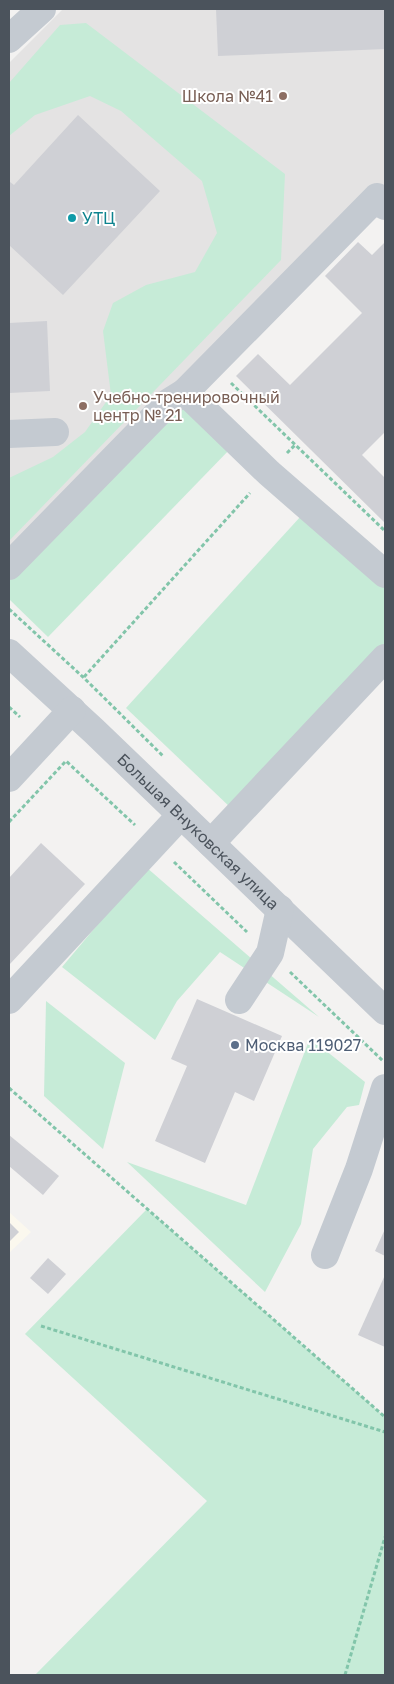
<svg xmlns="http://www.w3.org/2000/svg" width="394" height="1684" font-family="'Golos Text',sans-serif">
	<rect width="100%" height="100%" fill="#f3f2f1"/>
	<polygon fill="#fbf8ee" points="9,1212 31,1232 9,1253"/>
	<polygon fill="#e4e3e3" points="63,9 385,9 385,187 382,184 305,257 9,556 9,63"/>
	<g fill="#c6ebd7">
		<polygon points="86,23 285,174 281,260 9,541 9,478 53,457 85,432 111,395 103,331 113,303 146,285 195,272 217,233 202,181 121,111 90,96 35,115 9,136 9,83 60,25"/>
		<polygon points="182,401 231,448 48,637 9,599 9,579"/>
		<polygon points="301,516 385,585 385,644 232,809 126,708"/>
		<polygon points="146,867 319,1017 220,952 177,1001 155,1040 62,967"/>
		<polygon points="46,1001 125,1063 103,1149 44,1096"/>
		<polygon points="310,1038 365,1082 359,1105 347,1107 313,1149 301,1224 265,1292 127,1162 246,1205"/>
		<polygon points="147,1209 385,1417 385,1675 35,1675 207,1501 25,1334"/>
	</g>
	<g fill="#cfd0d5">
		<polygon points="216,9 385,9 385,49 218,56"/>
		<polygon points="78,115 160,191 63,295 9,245 9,183 10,182 14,185"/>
		<polygon points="358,242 372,255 385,242 385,432 362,455 385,478 385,523 236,376 258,354 290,385 362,313 325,276"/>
		<polygon points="47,321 50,391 9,393 9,323"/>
		<polygon points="41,843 85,884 9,965 9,878"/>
		<polygon points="197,999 282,1036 254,1101 235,1092 205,1163 155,1141 187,1066 171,1059"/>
		<polygon points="9,1135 59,1176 43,1195 9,1166"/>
		<polygon points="9,1222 19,1232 9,1242"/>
		<polygon points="385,1229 385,1256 375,1251"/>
		<polygon points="48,1258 66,1274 48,1294 30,1278"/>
		<polygon points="385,1275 385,1347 358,1335"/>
	</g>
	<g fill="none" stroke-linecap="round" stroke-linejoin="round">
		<g stroke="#82c5aa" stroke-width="3" stroke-dasharray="4 2.5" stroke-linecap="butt">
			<polyline points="231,383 385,531"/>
			<polyline points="287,453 295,445"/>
			<polyline points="9,609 84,678 164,757"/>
			<polyline points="84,677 250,493"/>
			<polyline points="9,707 20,717"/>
			<polyline points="9,822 66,761 135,825"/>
			<polyline points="174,862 247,932"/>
			<polyline points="290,972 383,1061"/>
			<polyline points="9,1088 385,1417"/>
			<polyline points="41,1326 385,1432"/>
			<polyline points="345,1675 385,1537"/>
		</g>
		<g stroke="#c4cad1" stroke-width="28">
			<polyline points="9,39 42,9"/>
			<polyline points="385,206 377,197 185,392 269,473 385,574"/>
			<polyline points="9,434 55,432"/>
			<polyline points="9,566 169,402 185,392"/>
			<path id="s1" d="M9 653 94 731 385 1011"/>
			<polyline points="9,778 72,710"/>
			<polyline points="211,843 385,658"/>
			<polyline points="9,1000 181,815"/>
			<polyline points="239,1000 270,953 280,909"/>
			<polyline points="325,1255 359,1169 385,1088"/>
		</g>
	</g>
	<g fill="#8d6e63" stroke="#fff" stroke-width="2">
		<circle cx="283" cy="96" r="5"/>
		<circle cx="83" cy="406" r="5"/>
	</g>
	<circle fill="#0f9aa8" stroke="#fff" stroke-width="2" cx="72" cy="218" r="5"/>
	<circle fill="#5c6f8a" stroke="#fff" stroke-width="2" cx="235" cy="1045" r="5"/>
	<g text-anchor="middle" stroke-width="4" stroke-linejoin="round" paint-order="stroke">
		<g font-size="16" fill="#785e54" stroke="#fff" text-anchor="end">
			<text x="273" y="102">Школа №41</text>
			<text x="93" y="403" text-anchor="start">Учебно-тренировочный<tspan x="93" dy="18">центр № 21</tspan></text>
		</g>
		<g font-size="16" fill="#0d838f" stroke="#fff" text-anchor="start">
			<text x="82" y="224">УТЦ</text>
		</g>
		<g font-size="16" fill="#4b535c" stroke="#fff">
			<text dy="6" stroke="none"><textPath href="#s1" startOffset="260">Большая Внуковская улица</textPath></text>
		</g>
		<g font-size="16" fill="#4e5e75" stroke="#fff" text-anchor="start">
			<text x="245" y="1051">Москва 119027</text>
		</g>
	</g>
	<rect width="394" height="1684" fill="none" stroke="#4b535c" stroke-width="20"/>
</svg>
